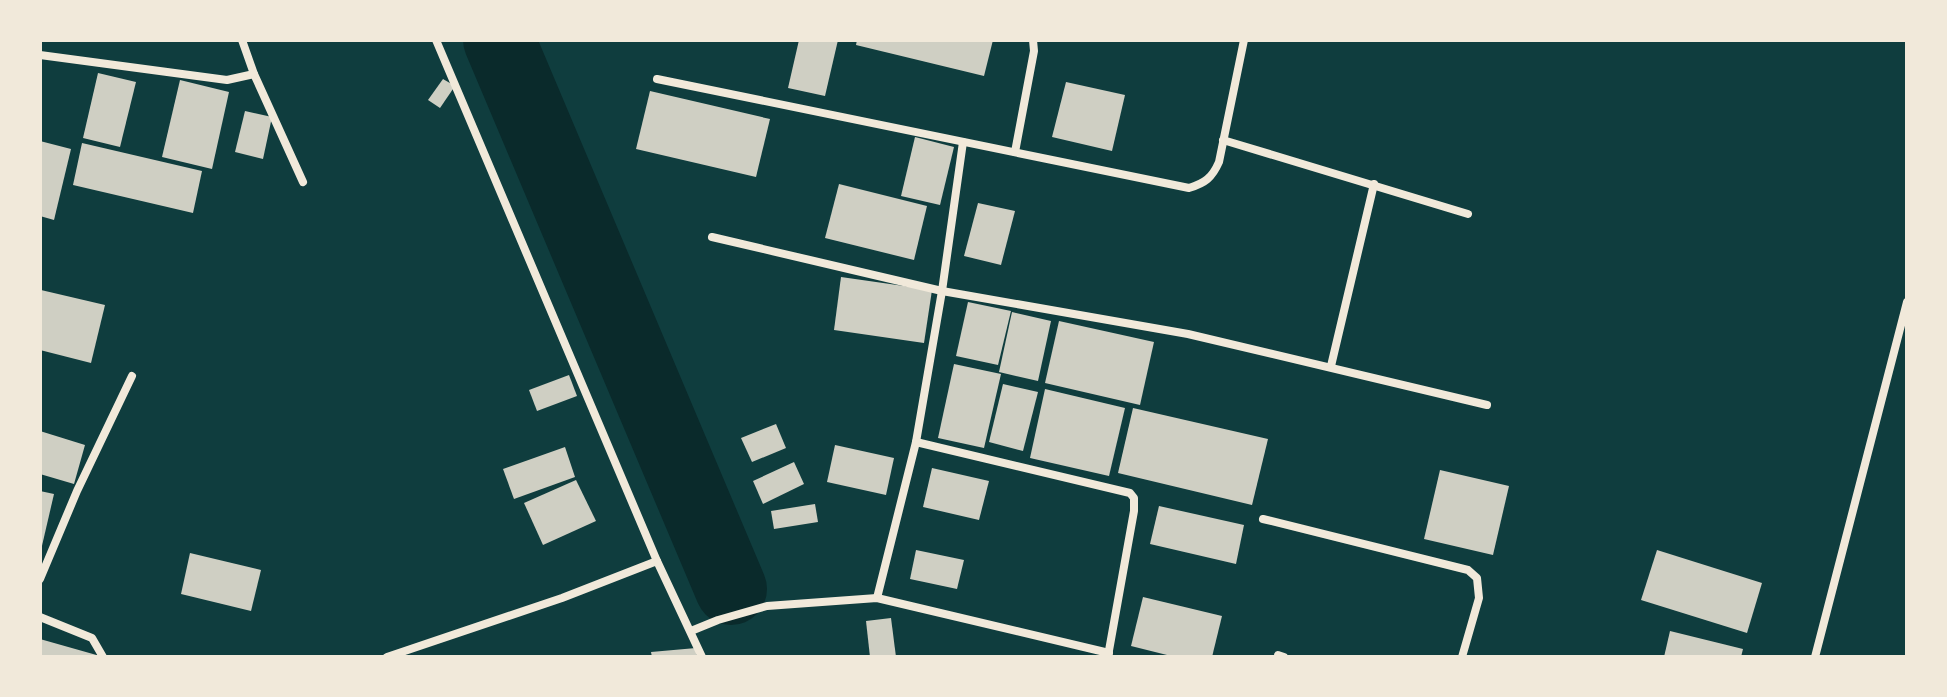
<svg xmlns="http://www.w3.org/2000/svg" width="1947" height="697" font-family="'Sofia Sans Condensed',sans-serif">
	<rect width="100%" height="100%" fill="#0f3d3e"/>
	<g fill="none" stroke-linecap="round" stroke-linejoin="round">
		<polyline stroke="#0a2a2b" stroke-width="72" points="499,40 731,589"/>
	</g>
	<g fill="#cfcfc3">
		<polygon points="799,40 838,40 825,96 788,88"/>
		<polygon points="857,40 993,40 984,76 856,45"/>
		<polygon points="98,73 136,82 120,147 83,138"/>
		<polygon points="443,79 455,86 440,108 428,100"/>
		<polygon points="180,80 229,92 212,169 162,157"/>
		<polygon points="1066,82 1125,95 1112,151 1052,137"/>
		<polygon points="650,91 770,119 756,177 636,149"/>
		<polygon points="245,111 272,117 263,159 235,152"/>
		<polygon points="915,137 954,147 940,205 901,196"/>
		<polygon points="40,141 71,149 54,220 40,216"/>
		<polygon points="82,143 202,171 193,213 73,185"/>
		<polygon points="839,184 927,206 914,260 825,238"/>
		<polygon points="978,203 1015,211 1001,265 964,256"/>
		<polygon points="841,277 932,290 924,343 834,330"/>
		<polygon points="41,290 105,305 91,363 40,350"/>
		<polygon points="968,302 1011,311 998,365 956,356"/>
		<polygon points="1012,312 1051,321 1038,381 999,372"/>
		<polygon points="1059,321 1154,342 1140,405 1045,383"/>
		<polygon points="954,364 1001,374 984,448 938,438"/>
		<polygon points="569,375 577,396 537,411 529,390"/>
		<polygon points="1003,384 1038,392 1023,451 989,442"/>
		<polygon points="1045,389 1125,408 1109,476 1030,458"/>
		<polygon points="1133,408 1268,439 1252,505 1118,473"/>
		<polygon points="776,424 786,448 752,462 741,438"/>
		<polygon points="40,431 85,445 74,484 40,474"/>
		<polygon points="835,445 894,458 886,495 827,482"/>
		<polygon points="565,447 575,477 514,499 503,469"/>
		<polygon points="794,462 804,484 763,504 753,481"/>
		<polygon points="932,468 989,481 979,520 923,507"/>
		<polygon points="1440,470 1509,486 1493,555 1424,539"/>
		<polygon points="576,480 596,521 543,545 524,503"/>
		<polygon points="40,491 54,494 41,550 40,550"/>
		<polygon points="815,504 818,522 774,529 771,511"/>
		<polygon points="1159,506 1244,525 1236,564 1150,544"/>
		<polygon points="916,550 964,560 957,589 910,579"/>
		<polygon points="1657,550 1762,583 1747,633 1641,600"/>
		<polygon points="190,553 261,570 251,611 181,594"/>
		<polygon points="1143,597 1222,616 1212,657 1175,657 1131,646"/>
		<polygon points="891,618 896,657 870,657 866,621"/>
		<polygon points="1670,631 1743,649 1741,657 1664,657"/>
		<polygon points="40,639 100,656 100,657 40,657"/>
		<polygon points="696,648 697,657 652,657 651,652"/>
	</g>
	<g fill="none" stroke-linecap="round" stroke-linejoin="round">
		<g stroke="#f1e9da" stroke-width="8">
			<polyline points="436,40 657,561 702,657"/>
			<polyline points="40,55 227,80 254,74 242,40"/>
			<polyline points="254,74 303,182"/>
			<path d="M657 79 1189 188C1205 183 1212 178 1219 162L1244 40"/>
			<polyline points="1223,140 1468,214"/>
			<polyline points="1015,152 1034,51 1033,40"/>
			<polyline points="712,237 942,291 1188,334 1487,405"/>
			<polyline points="1331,366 1374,184"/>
			<polyline points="916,442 1130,493 1134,498 1134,511 1108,656"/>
			<polyline points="1263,519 1468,570 1477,578 1479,598 1462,657"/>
			<polyline points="40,579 77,491 132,376"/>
			<polyline points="877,598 916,442 942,291 963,142"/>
			<polyline points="40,617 92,638 103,657"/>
			<polyline points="691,631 718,620 767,606 877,598 1109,653"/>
			<polyline points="1278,655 1284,657"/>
			<polyline points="387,657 562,598 657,561"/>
			<polyline points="1815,657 1907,302"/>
		</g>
	</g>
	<rect width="1947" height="697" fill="none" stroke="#f1e9da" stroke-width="84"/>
</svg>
